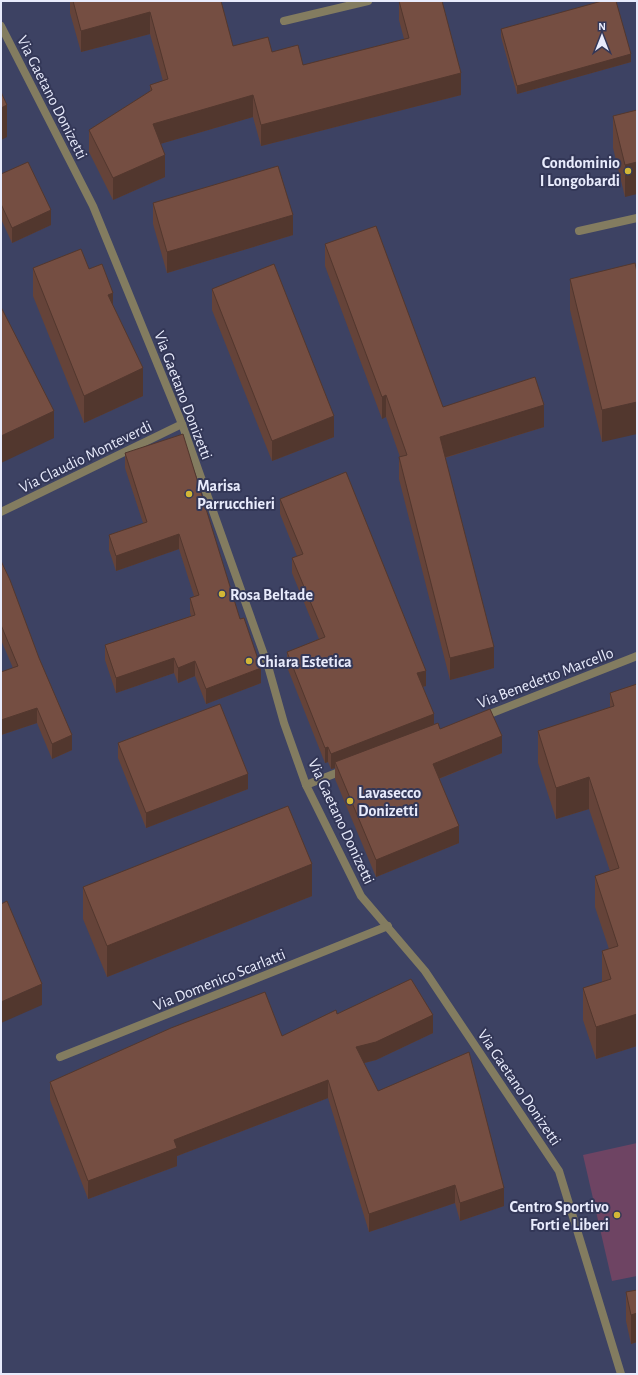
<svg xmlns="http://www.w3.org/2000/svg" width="638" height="1375" font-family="'Alegreya Sans',sans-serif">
	<rect width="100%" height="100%" fill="#3d4263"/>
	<polygon fill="#6e4463" points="637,1143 637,1276 612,1281 583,1155"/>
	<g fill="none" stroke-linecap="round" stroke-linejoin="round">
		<g stroke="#837c60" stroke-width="8">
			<polyline points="284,21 368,1"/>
			<polyline points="1,26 93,206 182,424 268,666 284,723 306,785 361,896 425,971 559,1171 621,1374"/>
			<polyline points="579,231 637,218"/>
			<polyline points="1,512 182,424"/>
			<polyline points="482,717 637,656"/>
			<polyline points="306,785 344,770"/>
			<polyline points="60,1057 388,926"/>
		</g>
	</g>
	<g fill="#654339">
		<polygon points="70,1 221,1 233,46 272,52 303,65 404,39 399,20 399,1 442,1 461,95 261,146 253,117 160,144 165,177 113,200 89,152 89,130 150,91 150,85 163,81 150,34 81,52 70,13"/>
		<polygon points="501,29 631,62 517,94 501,37"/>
		<polygon points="637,110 625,197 613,148 613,116"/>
		<polygon points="1,174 51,225 12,243 1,219"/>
		<polygon points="153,203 293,235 167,273 153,224"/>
		<polygon points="325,244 443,407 544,427 445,458 494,668 450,680 399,479 399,457 400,457 386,417 382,419 325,266"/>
		<polygon points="33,268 89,269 113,306 143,396 84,423 33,296"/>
		<polygon points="637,272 602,442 570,310 570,279"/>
		<polygon points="212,289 334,437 272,461 212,310"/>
		<polygon points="125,453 240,619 261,683 206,704 195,676 178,683 174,673 116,693 105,660 105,645 191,616 190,612 190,598 194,596 179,549 116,571 109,550 109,535 143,523 125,468"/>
		<polygon points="280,499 426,686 422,687 434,724 440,729 502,753 439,779 459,843 376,877 335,779 335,768 331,769 328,762 325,763 287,667 287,652 319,639 292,573 292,558 297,556 280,514"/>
		<polygon points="1,561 72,750 52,759 37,723 1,735 1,672 13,668 1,640"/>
		<polygon points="637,684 637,1046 596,1059 583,1020 583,988 602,982 602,951 609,949 595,907 595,876 610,871 589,809 556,819 538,763 538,731 610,707 610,693"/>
		<polygon points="118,743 248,789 146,828 118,758"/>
		<polygon points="83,887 312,896 107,977 83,919"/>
		<polygon points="337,1014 433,1033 376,1060 364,1063 378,1091 504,1206 460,1221 455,1203 369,1232 328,1098 177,1156 177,1166 88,1199 50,1100 50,1082 282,1036"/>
		<polygon points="637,1290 637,1342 631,1344 626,1321 626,1292"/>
	</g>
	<g fill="#52372e">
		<polygon points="150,12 150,34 81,52 81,31"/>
		<polygon points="631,54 631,62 517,94 517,86"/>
		<polygon points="461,73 461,95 261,146 261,125"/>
		<polygon points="253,95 253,117 153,146 153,124"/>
		<polygon points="7,105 7,137 1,140 1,108"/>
		<polygon points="165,155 165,177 113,200 113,178"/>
		<polygon points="637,162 637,194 625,197 625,165"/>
		<polygon points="51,210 51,225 12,243 12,228"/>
		<polygon points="293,215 293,235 167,273 167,252"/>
		<polygon points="113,293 113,320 108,295"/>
		<polygon points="143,368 143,396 84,423 84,396"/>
		<polygon points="386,395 386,417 382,419 382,397"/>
		<polygon points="637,402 637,434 602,442 602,410"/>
		<polygon points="544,405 544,427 440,459 440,437"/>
		<polygon points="54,411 54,438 1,463 1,436"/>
		<polygon points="334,416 334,437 272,461 272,441"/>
		<polygon points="179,534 179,549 116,571 116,556"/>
		<polygon points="494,647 494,668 450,680 450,658"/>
		<polygon points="174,658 174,673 116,693 116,678"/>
		<polygon points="195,661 195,676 178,683 178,668"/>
		<polygon points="261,668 261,683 206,704 206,689"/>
		<polygon points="426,671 426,686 417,688 417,673"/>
		<polygon points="37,708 37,723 1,735 1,720"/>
		<polygon points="434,714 434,729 335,762 335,768 331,769 331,754"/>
		<polygon points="72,735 72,750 52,759 52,744"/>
		<polygon points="502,736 502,753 433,781 433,764"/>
		<polygon points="328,747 328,762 325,763 325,748"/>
		<polygon points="248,774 248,789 146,828 146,813"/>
		<polygon points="589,777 589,809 556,819 556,788"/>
		<polygon points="459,826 459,843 376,877 376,860"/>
		<polygon points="312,864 312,896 107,977 107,946"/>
		<polygon points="42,984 42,1005 1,1023 1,1002"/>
		<polygon points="637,1014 637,1046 596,1059 596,1027"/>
		<polygon points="433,1015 433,1033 376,1060 356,1065 356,1047"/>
		<polygon points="328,1080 328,1098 177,1156 177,1166 88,1199 88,1181 174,1140"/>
		<polygon points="455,1185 455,1203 369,1232 369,1214"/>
		<polygon points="504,1188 504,1206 460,1221 460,1203"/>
		<polygon points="637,1313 637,1342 631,1344 631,1315"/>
	</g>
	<g fill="#754e42" stroke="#52372e">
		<polygon points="73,1 221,1 233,46 268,37 272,52 298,45 303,65 409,38 399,1 442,1 461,73 261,125 253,95 153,124 165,155 113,178 89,130 152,90 150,85 168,79 150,12 81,31"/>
		<polygon points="602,1 616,1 631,54 517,86 501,29"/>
		<polygon points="1,92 7,105 1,108"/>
		<polygon points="637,110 637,162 625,165 613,116"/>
		<polygon points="28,162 51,210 12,228 1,204 1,174"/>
		<polygon points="278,166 293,215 167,252 153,203"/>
		<polygon points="376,226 443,407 535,377 544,405 440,437 494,647 450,658 399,457 407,455 386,395 382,397 325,244"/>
		<polygon points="81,249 89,269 102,264 113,293 108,295 143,368 84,396 33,268"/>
		<polygon points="635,263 637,272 637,402 602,410 570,279"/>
		<polygon points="274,264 334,416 272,441 212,289"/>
		<polygon points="1,307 54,411 1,436"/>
		<polygon points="183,434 240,619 244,618 261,668 206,689 195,661 178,668 174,658 116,678 105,645 195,615 190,598 199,595 179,534 116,556 109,535 147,522 125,453"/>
		<polygon points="346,472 426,671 417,673 434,714 331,754 328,747 325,748 287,652 325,637 292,558 303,554 280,499"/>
		<polygon points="1,561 10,580 39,658 72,735 52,744 37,708 1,720 1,672 18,666 1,625"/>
		<polygon points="637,684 637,1014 596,1027 583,988 611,979 602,951 618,946 595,876 619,868 589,777 556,788 538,731 614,706 610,693"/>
		<polygon points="220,704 248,774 146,813 118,743"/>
		<polygon points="490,709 502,736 433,764 459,826 376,860 335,762 438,723 440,729"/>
		<polygon points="288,806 312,864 107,946 83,887"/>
		<polygon points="7,901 42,984 1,1002 1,904"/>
		<polygon points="411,979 433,1015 376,1042 356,1047 378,1091 469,1052 504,1188 460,1203 455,1185 369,1214 328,1080 174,1140 177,1148 88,1181 50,1082 171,1028 265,992 282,1036 336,1010 337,1014"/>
		<polygon points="637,1290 637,1313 631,1315 626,1292"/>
	</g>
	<g fill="#d2b736" stroke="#333757" stroke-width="1.5">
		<circle cx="628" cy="171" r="4"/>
		<circle cx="189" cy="494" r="4"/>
		<circle cx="222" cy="594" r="4"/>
		<circle cx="249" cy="661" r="4"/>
		<circle cx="350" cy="801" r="4"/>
		<circle cx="617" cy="1215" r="4"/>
	</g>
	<g text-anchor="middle" stroke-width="4" stroke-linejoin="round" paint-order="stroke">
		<g font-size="16" fill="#e8ebfc" stroke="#333757">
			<text transform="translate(53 97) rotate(63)" y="6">Via Gaetano Donizetti</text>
			<text transform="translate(184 395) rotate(69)" y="6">Via Gaetano Donizetti</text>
			<text transform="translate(85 456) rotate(-26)" y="6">Via Claudio Monteverdi</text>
			<text transform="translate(545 677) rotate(-21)" y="6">Via Benedetto Marcello</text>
			<text transform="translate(342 821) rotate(65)" y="6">Via Gaetano Donizetti</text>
			<text transform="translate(219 979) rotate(-22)" y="6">Via Domenico Scarlatti</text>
			<text transform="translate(520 1087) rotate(56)" y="6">Via Gaetano Donizetti</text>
		</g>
		<g font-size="16" font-weight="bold" fill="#e8ebfc" stroke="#333757" text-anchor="start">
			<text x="620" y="168" text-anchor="end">Condominio<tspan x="620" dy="18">I Longobardi</tspan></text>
			<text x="197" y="491">Marisa<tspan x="197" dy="18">Parrucchieri</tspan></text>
			<text x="230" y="600">Rosa Beltade</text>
			<text x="257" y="667">Chiara Estetica</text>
			<text x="358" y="798">Lavasecco<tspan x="358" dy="18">Donizetti</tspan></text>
			<text x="609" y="1212" text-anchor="end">Centro Sportivo<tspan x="609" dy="18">Forti e Liberi</tspan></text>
		</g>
	</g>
	<rect width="638" height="1375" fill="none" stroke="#e8ebfc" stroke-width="4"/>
	<g transform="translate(602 36)" stroke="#333757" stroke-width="3" paint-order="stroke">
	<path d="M0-3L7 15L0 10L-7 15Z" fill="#e8ebfc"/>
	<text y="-6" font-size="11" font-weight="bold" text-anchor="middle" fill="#e8ebfc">N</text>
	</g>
</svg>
